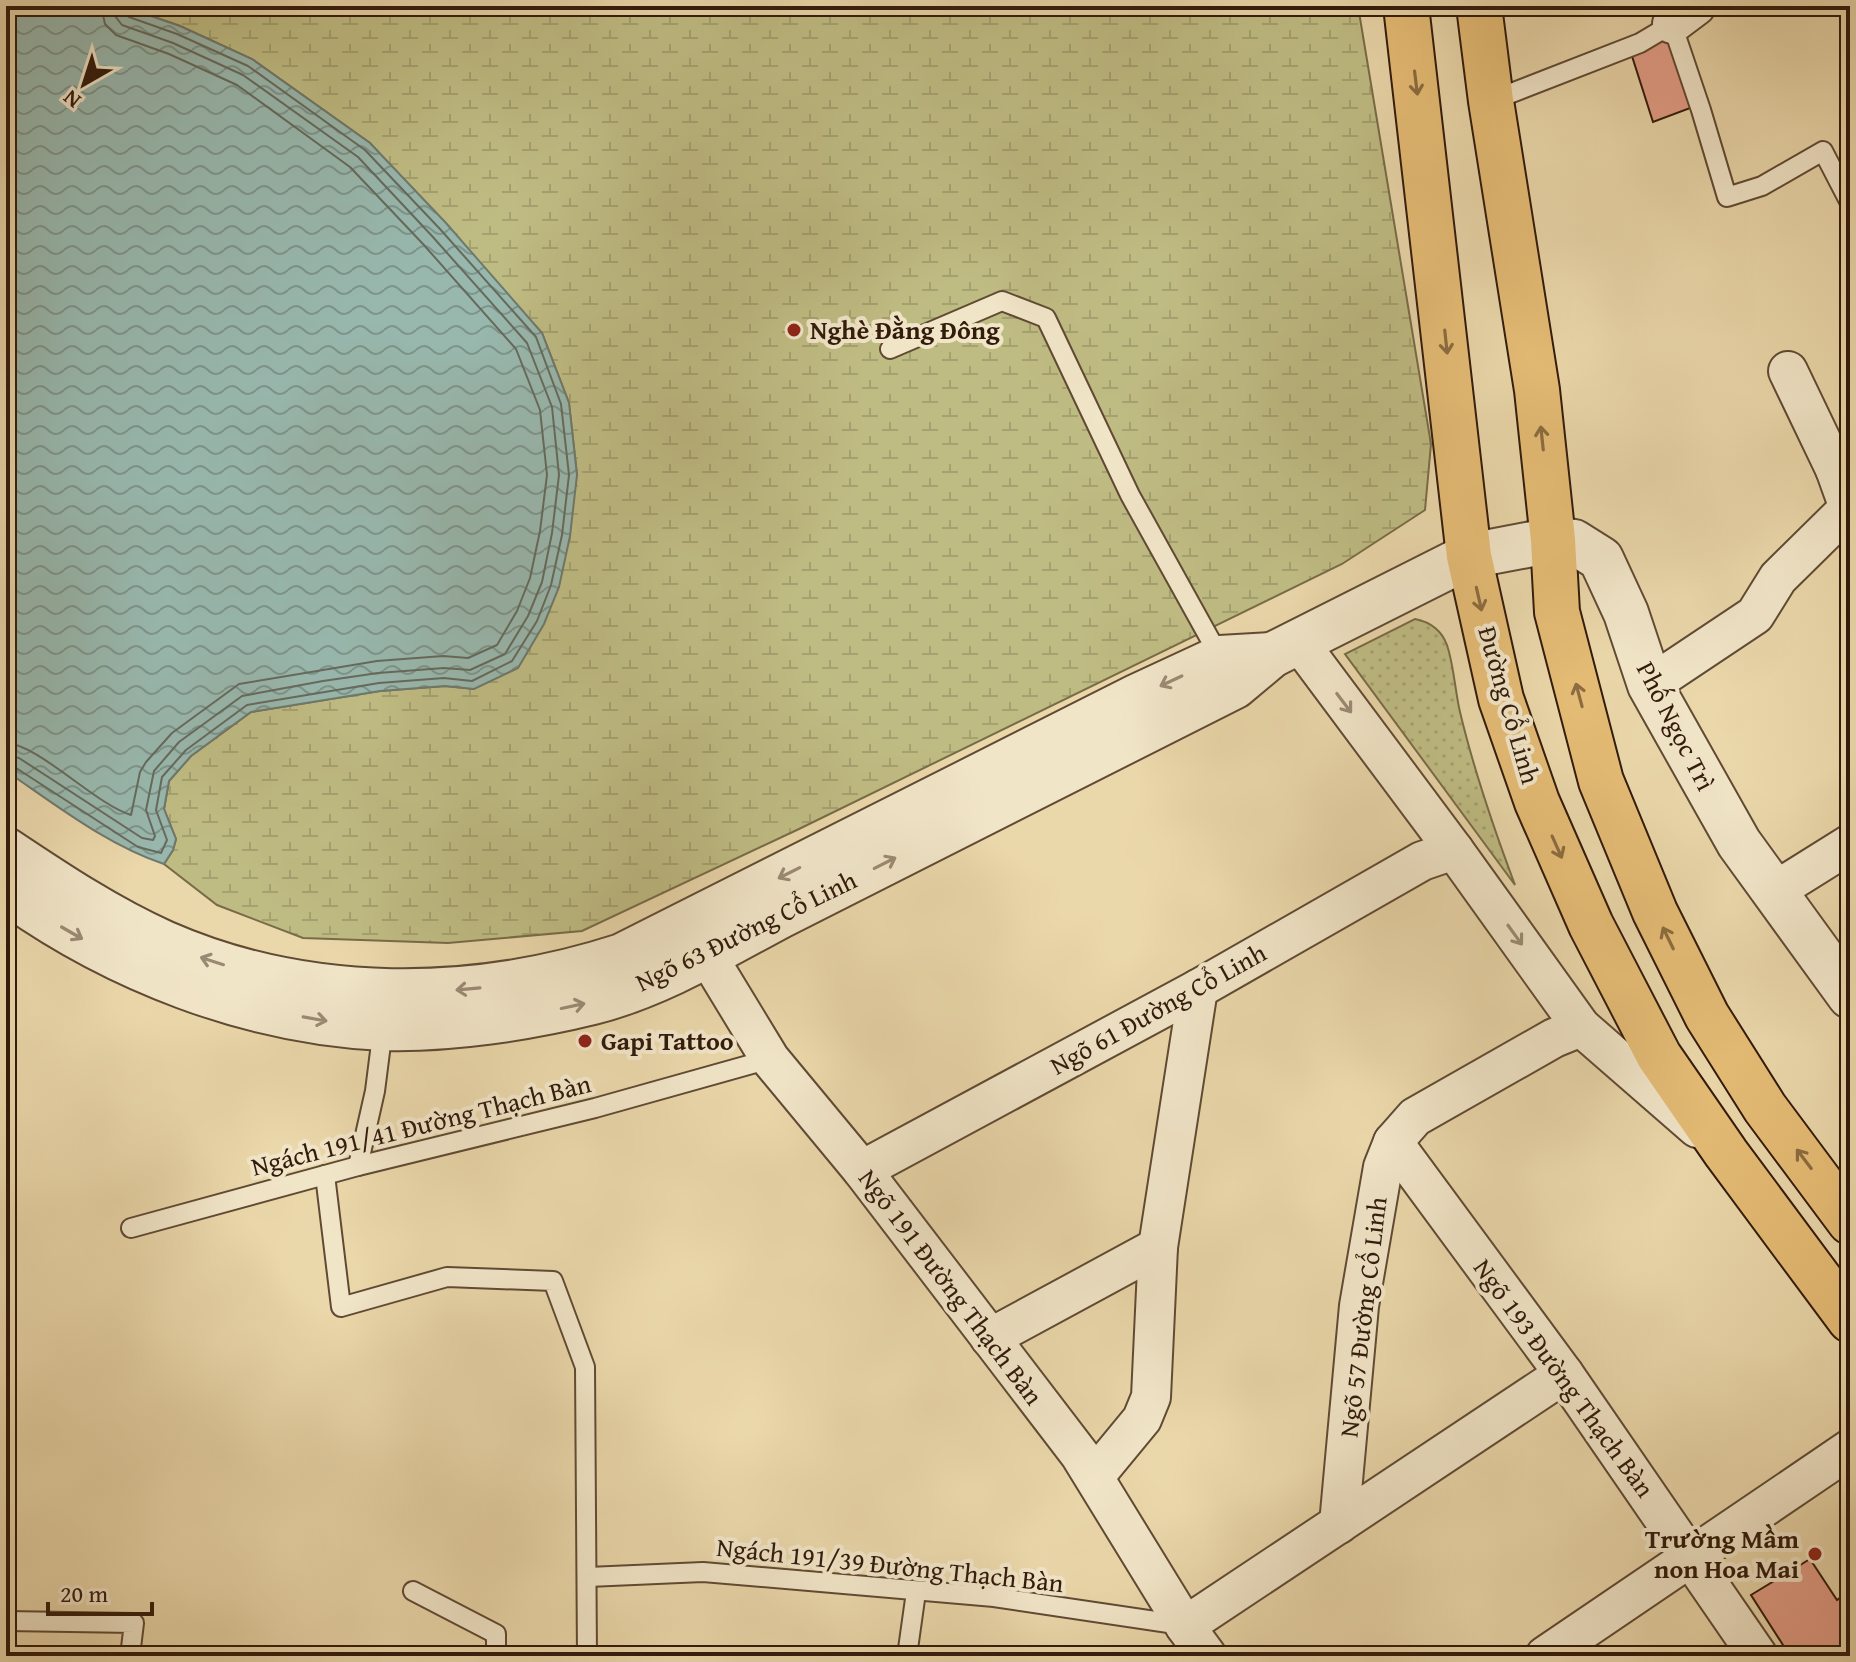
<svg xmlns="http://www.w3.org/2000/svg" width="1856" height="1662" font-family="'Gentium Book Plus',serif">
	<defs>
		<pattern id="grass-dots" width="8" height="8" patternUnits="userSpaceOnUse" patternTransform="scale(2)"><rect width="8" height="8" fill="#bfbc83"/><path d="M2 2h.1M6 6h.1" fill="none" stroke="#a5a170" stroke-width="1.8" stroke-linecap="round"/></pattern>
		<pattern id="wetland-marsh" width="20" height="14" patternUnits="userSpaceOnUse" patternTransform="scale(2)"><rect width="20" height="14" fill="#bfbc83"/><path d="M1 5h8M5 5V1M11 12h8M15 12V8" fill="none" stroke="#a5a170"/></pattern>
		<pattern id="water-waves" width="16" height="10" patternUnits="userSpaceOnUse" patternTransform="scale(2)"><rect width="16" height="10" fill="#98b8ae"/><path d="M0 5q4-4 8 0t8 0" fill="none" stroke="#7d958c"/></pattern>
	</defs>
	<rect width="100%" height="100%" fill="#ead7aa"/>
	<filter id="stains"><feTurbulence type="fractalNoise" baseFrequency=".0025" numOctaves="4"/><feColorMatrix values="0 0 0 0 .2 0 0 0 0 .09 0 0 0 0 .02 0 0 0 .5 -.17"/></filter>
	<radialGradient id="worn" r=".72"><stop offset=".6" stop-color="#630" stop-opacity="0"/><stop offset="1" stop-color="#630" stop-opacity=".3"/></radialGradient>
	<path fill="url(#grass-dots)" stroke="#786c48" stroke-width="2" d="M1415 619C1430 622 1441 629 1447 645 1454 666 1455 691 1460 712 1474 771 1494 829 1515 885L1345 654Z"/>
	<polygon fill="url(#wetland-marsh)" stroke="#786c48" stroke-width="2" points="122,6 1358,6 1431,444 1425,510 1342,564 799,829 582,931 448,943 303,938 217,905 164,864 173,850 176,839 164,809 169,781 191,756 251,712 380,691 445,686 474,689 577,475 569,403 542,333 370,143 252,59 180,26"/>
	<path fill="url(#water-waves)" stroke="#6f796d" stroke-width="2" d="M6 6H122L180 26 252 59 370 143 446 223 542 333 569 403 577 475 570 536 559 587 544 624 518 668 474 689 445 686 380 691 251 712 191 756 169 781 164 809 176 839 173 850 164 864C107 845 56 805 6 771Z"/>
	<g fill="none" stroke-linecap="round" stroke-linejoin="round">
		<g stroke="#656a5d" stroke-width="2">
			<path d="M6 743C38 744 95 804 131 815L140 772 146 762 172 733 239 684 377 661 443 656 468 658 497 645 517 611 530 578 540 531 547 475 540 410 516 349 423 244 350 167 237 85 169 54 116 35 105 24 101 6"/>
			<polyline points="6,755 19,758 142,838 153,840 155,836 146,810 154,771 179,742 242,696 323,681 378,673 444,668 470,670 505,654 528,616 542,582 552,533 559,475 552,407 527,343 432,236 358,157 243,75 173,43 122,25 115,16 113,6"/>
			<polyline points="6,765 13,766 138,847 161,853 167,840 156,810 162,777 186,750 247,705 379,683 444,678 472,681 512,661 537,621 551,585 562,535 569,475 561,404 536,337 440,229 365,150 248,66 177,34 129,17 124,12 123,6"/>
		</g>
	</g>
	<g fill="#e49d87" stroke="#321b0c" stroke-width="2">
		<polygon points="1667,35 1693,107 1653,122 1631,53"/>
		<polygon points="1810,1559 1837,1600 1845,1594 1850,1602 1850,1656 1790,1656 1751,1595"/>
	</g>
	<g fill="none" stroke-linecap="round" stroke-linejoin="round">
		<g stroke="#604a34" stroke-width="22">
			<g id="service">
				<polyline points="1491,101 1640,43 1672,24 1701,110 1727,197 1762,186 1823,151 1850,203"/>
				<polyline points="890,349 1002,301 1046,318 1130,495 1221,659"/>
				<polyline points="358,1166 375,1091 383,1028"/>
				<polyline points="325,1175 341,1307 447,1277 553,1281 585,1367 587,1656"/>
				<polyline points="131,1228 358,1166 595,1108 770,1059"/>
				<polyline points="588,1577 703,1572 994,1597 1182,1625"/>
				<polyline points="413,1591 496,1634 496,1656"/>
				<polyline points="6,1621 134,1623 130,1656"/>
				<polyline points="907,1656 916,1592"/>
			</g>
		</g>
		<g stroke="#604a34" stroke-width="42">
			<g id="minor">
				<polyline points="1672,24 1696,6"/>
				<polyline points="1788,371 1835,469"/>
				<polyline points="1298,641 1454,850 1581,1027 1697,1128"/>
				<polyline points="1650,685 1755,615 1778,578 1849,508 1835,469 1850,462"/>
				<polyline points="1775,891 1850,844"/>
				<polyline points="691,929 770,1059 862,1170 1080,1455 1185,1626 1207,1656"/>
				<polyline points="1393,1142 1564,1374 1758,1656"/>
				<polyline points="862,1170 1198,989 1422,861 1454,850"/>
				<polyline points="990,1338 1158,1247"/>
				<polyline points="1095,1476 1142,1419 1151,1397 1158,1247 1198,989"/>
				<polyline points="1339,1524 1359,1306 1383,1167 1393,1142 1415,1117 1554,1038 1581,1027"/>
				<polyline points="1185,1626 1564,1374"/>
				<polyline points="1545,1656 1850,1449"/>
			</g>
		</g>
		<g stroke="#604a34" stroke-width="48">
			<g id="tertiary">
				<path d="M6 850C57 884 108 918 164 943 308 1006 474 1004 622 956L1138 696 1220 658 1272 655"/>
				<path d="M6 891C114 969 249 1022 383 1028 450 1030 528 1018 593 1002 659 985 720 948 780 916L1235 686 1272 655 1469 556 1553 540 1574 542 1601 559 1626 613 1650 685 1739 843 1850 996"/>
			</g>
		</g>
		<g stroke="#321b0c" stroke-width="48">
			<g id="primary">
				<polyline points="1406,6 1469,556 1501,699 1537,802 1591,925 1659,1056 1726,1153 1850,1320"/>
				<polyline points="1479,6 1491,101 1537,390 1553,540 1557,612 1601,781 1655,912 1707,1016 1765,1108 1850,1222"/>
			</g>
		</g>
		<use href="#service" stroke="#f1e5c8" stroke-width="18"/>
		<use href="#minor" stroke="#f1e5c8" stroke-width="38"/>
		<use href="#tertiary" stroke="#f1e5c8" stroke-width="44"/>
		<use href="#primary" stroke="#e5bc75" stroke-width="44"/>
	</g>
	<defs><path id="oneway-shaft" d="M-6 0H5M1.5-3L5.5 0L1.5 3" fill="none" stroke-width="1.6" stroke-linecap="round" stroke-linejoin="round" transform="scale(2)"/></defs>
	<g stroke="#8c6c40">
		<use href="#oneway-shaft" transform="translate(1416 83) rotate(83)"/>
		<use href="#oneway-shaft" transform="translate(1446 342) rotate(84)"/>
		<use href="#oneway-shaft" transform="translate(1542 438) rotate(-96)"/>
		<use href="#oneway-shaft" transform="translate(1479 599) rotate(77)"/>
		<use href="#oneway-shaft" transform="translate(1579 695) rotate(-105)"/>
		<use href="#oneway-shaft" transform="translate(1557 847) rotate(66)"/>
		<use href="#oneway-shaft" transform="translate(1668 938) rotate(-116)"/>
		<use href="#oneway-shaft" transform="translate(1804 1159) rotate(-127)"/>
	</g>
	<g stroke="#9b8a73">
		<use href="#oneway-shaft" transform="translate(1171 681) rotate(155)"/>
		<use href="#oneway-shaft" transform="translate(1344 703) rotate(53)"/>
		<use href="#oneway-shaft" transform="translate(885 863) rotate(-27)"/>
		<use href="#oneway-shaft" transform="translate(789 873) rotate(153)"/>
		<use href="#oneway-shaft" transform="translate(72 933) rotate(30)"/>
		<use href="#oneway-shaft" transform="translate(1515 935) rotate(54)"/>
		<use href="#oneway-shaft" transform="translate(212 961) rotate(-162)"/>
		<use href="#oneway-shaft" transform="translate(468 989) rotate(175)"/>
		<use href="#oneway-shaft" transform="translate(573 1006) rotate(-12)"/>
		<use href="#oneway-shaft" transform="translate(315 1019) rotate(10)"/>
	</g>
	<g fill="#8f2418" stroke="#f1e5c8" stroke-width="3">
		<circle cx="794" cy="330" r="8"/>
		<circle cx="585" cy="1041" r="8"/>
		<circle cx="1815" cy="1554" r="8"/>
	</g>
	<g text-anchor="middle" stroke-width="8" stroke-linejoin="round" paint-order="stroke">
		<g font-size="26" font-weight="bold" fill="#321b0c" stroke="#f1e5c8" text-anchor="start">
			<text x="810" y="339">Nghè Đằng Đông</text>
			<text x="601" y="1050">Gapi Tattoo</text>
			<text x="1799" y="1548" text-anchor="end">Trường Mầm<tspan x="1799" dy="30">non Hoa Mai</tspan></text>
		</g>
		<g font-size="26" fill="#321b0c" stroke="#f1e5c8">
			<text transform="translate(1509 705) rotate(74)" y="9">Đường Cổ Linh</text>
			<text transform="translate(1676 726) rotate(63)" y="9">Phố Ngọc Trì</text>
			<text transform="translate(746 931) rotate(-26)" y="9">Ngõ 63 Đường Cổ Linh</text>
			<text transform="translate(1158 1009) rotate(-29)" y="9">Ngõ 61 Đường Cổ Linh</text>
			<text transform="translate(421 1125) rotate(-14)" y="9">Ngách 191/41 Đường Thạch Bàn</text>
			<text transform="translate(951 1287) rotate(53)" y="9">Ngõ 191 Đường Thạch Bàn</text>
			<text transform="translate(1363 1317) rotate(-83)" y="9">Ngõ 57 Đường Cổ Linh</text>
			<text transform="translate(1564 1378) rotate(54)" y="9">Ngõ 193 Đường Thạch Bàn</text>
			<text transform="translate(890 1565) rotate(6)" y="9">Ngách 191/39 Đường Thạch Bàn</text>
		</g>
	</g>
	<rect width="1856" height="1662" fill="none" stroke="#ead7aa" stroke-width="32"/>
	<rect x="8" y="8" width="1840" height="1646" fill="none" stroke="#321b0c" stroke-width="4"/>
	<rect x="16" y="16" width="1824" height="1630" fill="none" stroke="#321b0c" stroke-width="2"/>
	<g transform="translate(84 84) rotate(219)" stroke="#f1e5c8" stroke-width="6" paint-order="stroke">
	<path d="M0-6L14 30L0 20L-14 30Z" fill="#321b0c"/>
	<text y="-12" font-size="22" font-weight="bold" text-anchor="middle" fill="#321b0c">N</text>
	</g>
	<path d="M48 1602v12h104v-12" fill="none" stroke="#321b0c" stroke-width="4"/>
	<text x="60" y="1602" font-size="24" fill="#321b0c" stroke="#f1e5c8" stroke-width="6" paint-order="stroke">20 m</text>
	<rect width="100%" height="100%" filter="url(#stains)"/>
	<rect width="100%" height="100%" fill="url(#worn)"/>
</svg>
